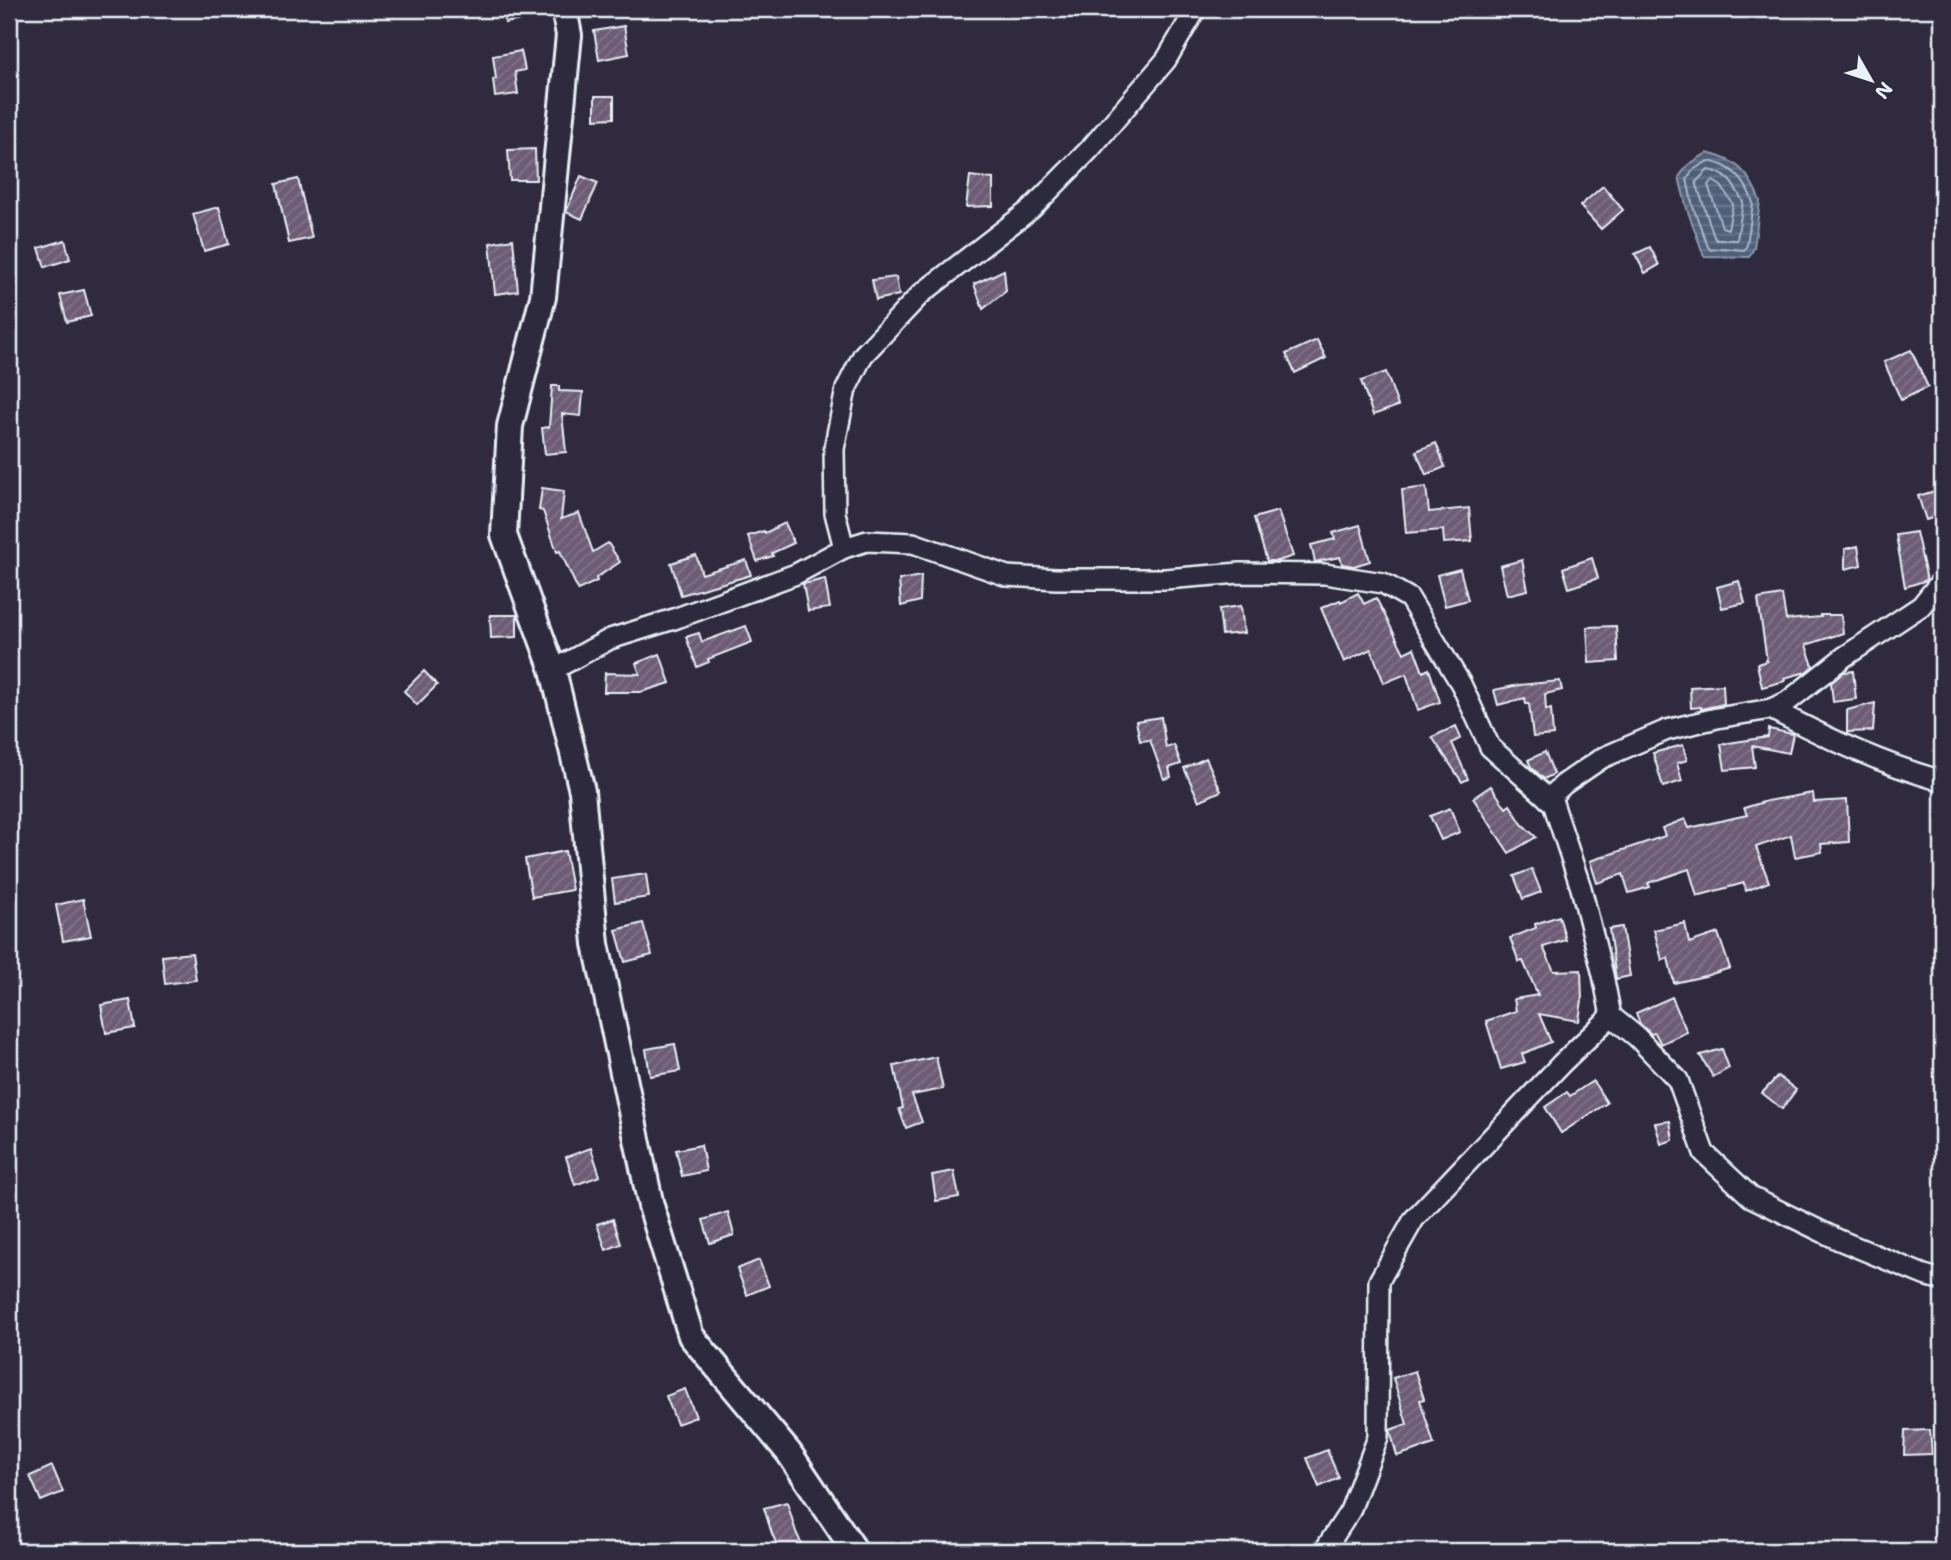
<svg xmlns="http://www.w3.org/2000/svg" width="1951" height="1560" font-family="'Shantell Sans',sans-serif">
	<defs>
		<pattern id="water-rules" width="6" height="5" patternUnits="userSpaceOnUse" patternTransform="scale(1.75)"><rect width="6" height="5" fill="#505e79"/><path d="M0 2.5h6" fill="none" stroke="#69768d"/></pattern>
		<pattern id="building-hatch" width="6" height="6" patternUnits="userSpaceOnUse" patternTransform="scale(1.75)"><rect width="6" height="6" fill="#6d5b75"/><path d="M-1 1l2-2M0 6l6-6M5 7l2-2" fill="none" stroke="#827389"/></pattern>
	</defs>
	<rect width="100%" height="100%" fill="#2f2a3d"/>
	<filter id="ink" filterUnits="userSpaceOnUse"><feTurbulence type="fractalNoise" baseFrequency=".0143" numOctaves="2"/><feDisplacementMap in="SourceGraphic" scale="14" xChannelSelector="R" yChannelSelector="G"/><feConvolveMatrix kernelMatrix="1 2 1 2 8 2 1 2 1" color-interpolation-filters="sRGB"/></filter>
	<g filter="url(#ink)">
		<path fill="url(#water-rules)" stroke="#8d99ac" stroke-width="2" d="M1707 153C1737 160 1749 172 1760 201L1754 248 1749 257 1704 256 1687 209 1679 177 1688 165Z"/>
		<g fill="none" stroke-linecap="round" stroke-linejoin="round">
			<g stroke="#abb6c5" stroke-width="2">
				<path d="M1708 161C1732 165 1746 180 1753 203L1747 245 1744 250 1722 248 1711 250 1708 247 1693 207 1687 179 1693 170Z"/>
				<path d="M1708 170C1727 172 1735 186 1743 202L1737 240H1717L1714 237 1696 182Z"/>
				<polygon points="1713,181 1721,186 1733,204 1728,229 1722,227 1708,185"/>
			</g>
		</g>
		<g fill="url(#building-hatch)" stroke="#e8f1f8" stroke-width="2">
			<polygon points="503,9 543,9 543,16 505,23"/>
			<polygon points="624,26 629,54 599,60 594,31"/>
			<polygon points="521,51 525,70 515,72 518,94 495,97 493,79 496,79 493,56"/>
			<polygon points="595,96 614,96 614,118 595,119"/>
			<polygon points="535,149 536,180 510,180 508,150"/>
			<polygon points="581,176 598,183 582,219 566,212"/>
			<polygon points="970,176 993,179 993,206 966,207"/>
			<polygon points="298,179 312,238 289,243 276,184"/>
			<polygon points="1603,186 1623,210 1601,229 1580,206"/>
			<polygon points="219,207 229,244 204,251 193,214"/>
			<polygon points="513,239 518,291 495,294 490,243"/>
			<polygon points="65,240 70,259 45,267 39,248"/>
			<polygon points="1650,247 1659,265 1645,273 1635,254"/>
			<polygon points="1004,270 1006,291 983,309 974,284"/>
			<polygon points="896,277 899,295 876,300 872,280"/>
			<polygon points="84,290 91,316 67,322 60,295"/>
			<polygon points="1317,340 1326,358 1295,373 1286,354"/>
			<polygon points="1911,350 1928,387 1901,400 1884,362"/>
			<polygon points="1386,372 1398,406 1373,415 1361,381"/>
			<polygon points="552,386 559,386 559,391 583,392 581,416 562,414 566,452 545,454 542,428 549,427"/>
			<polygon points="1436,443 1445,467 1426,475 1416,451"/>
			<polygon points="1426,487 1429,512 1469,508 1472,541 1444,543 1443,530 1406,533 1402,490"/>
			<polygon points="542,488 564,491 561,519 579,513 593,552 608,543 620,562 596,578 597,581 578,590 560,551 557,552 543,511 539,510"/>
			<polygon points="1938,490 1942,503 1942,515 1926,520 1918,496"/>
			<polygon points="1278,511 1293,556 1278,561 1267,561 1254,518"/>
			<polygon points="785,523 794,543 772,553 773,556 757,561 748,536 764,531 765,533"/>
			<polygon points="1360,525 1370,561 1354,566 1342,564 1340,557 1315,562 1311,545 1335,539 1333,533"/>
			<polygon points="1916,532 1927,580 1905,587 1896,535"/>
			<polygon points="1858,546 1861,565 1845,569 1845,549"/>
			<polygon points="696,555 702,574 746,560 751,575 681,595 671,563"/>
			<polygon points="1592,558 1598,578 1569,588 1563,568"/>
			<polygon points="1522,560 1528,590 1507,595 1500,566"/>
			<polygon points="1460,569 1468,600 1445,606 1437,575"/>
			<polygon points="921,576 920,601 901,606 899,580"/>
			<polygon points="825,579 830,608 808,611 803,584"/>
			<polygon points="1739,581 1745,603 1722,608 1717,587"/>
			<polygon points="1358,593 1364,604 1376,598 1404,653 1414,648 1423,672 1429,669 1440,702 1418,710 1406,674 1384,683 1371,649 1344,662 1321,608 1340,600 1341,602"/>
			<polygon points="1782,595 1786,620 1821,617 1820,615 1841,615 1843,633 1806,645 1813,666 1806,672 1784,678 1785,681 1762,687 1757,664 1767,661 1758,599"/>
			<polygon points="1241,606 1244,633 1222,635 1219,609"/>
			<polygon points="490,615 517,615 517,637 491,638"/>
			<polygon points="746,626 752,642 708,659 709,662 697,667 686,637 699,633 702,642"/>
			<polygon points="1616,626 1618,661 1589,663 1587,627"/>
			<polygon points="660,654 670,683 641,692 604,692 605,673 640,674 636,663"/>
			<polygon points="424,671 437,685 417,705 404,691"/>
			<polygon points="1853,671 1856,699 1833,702 1831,683 1844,672"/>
			<polygon points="1560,681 1562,690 1545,694 1546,710 1551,709 1553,735 1533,737 1529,704 1526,704 1525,698 1498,705 1494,690 1519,685"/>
			<polygon points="1723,685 1724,704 1701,709 1701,707 1691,708 1690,687"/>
			<polygon points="1875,703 1873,731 1847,732 1847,710"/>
			<polygon points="1161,717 1166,748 1174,745 1181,764 1169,768 1171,777 1164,779 1150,740 1140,741 1136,721"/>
			<polygon points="1456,726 1461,738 1452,743 1468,779 1462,782 1432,737"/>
			<polygon points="1769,729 1793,734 1789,753 1752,746 1755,767 1725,770 1721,744 1768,737"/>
			<polygon points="1683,745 1687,760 1677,763 1682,781 1663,787 1653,753"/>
			<polygon points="1545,752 1554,774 1544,779 1531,767 1528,760"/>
			<polygon points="1206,758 1221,791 1199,801 1184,768"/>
			<polygon points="1491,786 1506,808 1510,805 1522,824 1536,837 1509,853 1473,798"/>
			<polygon points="1813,793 1814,802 1847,800 1849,842 1821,844 1822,852 1795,857 1791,835 1756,847 1769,882 1746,891 1744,883 1697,896 1689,869 1648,883 1650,887 1629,893 1623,874 1597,883 1590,861 1665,836 1662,828 1685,819 1689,828 1747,815 1744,808 1767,801"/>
			<polygon points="1450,808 1460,832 1441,840 1430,816"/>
			<polygon points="565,851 572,890 532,897 525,859"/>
			<polygon points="1532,869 1541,892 1523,899 1514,876"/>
			<polygon points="646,874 649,897 615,902 612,879"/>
			<polygon points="83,899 91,936 63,941 56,905"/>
			<polygon points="1559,916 1566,940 1543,947 1554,971 1581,970 1582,1000 1579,1021 1539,1014 1551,1042 1522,1054 1525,1062 1501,1069 1486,1021 1516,1011 1514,999 1538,995 1523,961 1519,962 1510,938 1536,928 1535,924"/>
			<polygon points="643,923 652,955 625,962 616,930"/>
			<polygon points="1685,923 1689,943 1718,933 1730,968 1705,976 1674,983 1668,958 1662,960 1654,930"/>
			<polygon points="1622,927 1630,976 1616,979 1609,929"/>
			<polygon points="192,953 196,980 165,984 162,956"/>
			<polygon points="1672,997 1687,1032 1661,1044 1655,1033 1651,1034 1640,1024 1636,1013"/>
			<polygon points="130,1000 135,1028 106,1033 101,1005"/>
			<polygon points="675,1044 680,1071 650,1076 646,1049"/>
			<polygon points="1722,1049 1729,1068 1713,1077 1700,1055"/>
			<polygon points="936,1057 943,1089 912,1095 922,1122 906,1128 899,1109 903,1108 894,1066"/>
			<polygon points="1778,1076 1796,1090 1782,1109 1762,1093"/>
			<polygon points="1593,1081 1607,1103 1561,1133 1545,1107 1567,1092 1570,1096"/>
			<polygon points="1670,1121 1673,1140 1661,1144 1655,1123"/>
			<polygon points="701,1145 706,1171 682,1176 676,1150"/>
			<polygon points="591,1148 600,1176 575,1185 566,1157"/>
			<polygon points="954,1171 959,1197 936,1201 932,1175"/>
			<polygon points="728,1212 734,1235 710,1243 703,1220"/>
			<polygon points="613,1219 621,1244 606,1250 597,1224"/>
			<polygon points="759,1260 769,1286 747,1295 737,1269"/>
			<polygon points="1415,1371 1424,1399 1420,1400 1434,1444 1397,1456 1390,1430 1407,1424 1393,1378"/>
			<polygon points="685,1389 696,1417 677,1424 666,1396"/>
			<polygon points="1930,1430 1932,1454 1904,1455 1905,1431"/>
			<polygon points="1327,1450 1339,1478 1319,1487 1307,1458"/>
			<polygon points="52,1466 63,1492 41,1501 30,1476"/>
			<polygon points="787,1502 796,1532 802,1545 790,1551 780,1551 772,1534 764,1508"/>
		</g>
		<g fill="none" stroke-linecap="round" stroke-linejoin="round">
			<g stroke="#e8f1f8" stroke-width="24">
				<g id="minor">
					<polyline points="844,548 867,541 913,543 1007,576 1056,579 1165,579 1240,573 1325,574 1383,583 1409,598 1461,684 1490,747 1553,803 1581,888 1603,975 1611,1016 1562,1063 1414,1219 1379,1281 1378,1437 1350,1511 1324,1551"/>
					<polyline points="553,670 610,639 674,619 796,574 844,548 835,513 834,449 846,389 863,355 921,294 1031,209 1090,149 1166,60 1196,9"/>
					<path d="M1771 709C1829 739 1879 763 1942 781"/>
					<polyline points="1548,799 1564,784 1602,758 1667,730 1717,718 1771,709 1787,702 1844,657 1921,606 1942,580"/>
					<polyline points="1611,1016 1637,1037 1678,1080 1704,1153 1751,1197 1839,1240 1924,1275 1942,1280"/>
				</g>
			</g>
			<g stroke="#e8f1f8" stroke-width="30">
				<polyline id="tertiary" points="564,9 569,35 543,297 510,426 504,535 553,670 582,791 596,944 651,1206 691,1336 789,1453 855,1551"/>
			</g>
			<use href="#minor" stroke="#2f2a3d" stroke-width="19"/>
			<use href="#tertiary" stroke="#2f2a3d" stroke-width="24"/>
		</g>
	</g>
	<rect width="1951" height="1560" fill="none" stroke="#2f2a3d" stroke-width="35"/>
	<rect x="18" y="18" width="1916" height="1525" fill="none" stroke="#e8f1f8" stroke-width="2.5" filter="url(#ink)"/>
	<g transform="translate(1871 80) rotate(129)" stroke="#2f2a3d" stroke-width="5" paint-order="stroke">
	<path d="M0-5L12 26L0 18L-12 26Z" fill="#e8f1f8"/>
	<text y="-10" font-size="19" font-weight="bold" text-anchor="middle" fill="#e8f1f8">N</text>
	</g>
</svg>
